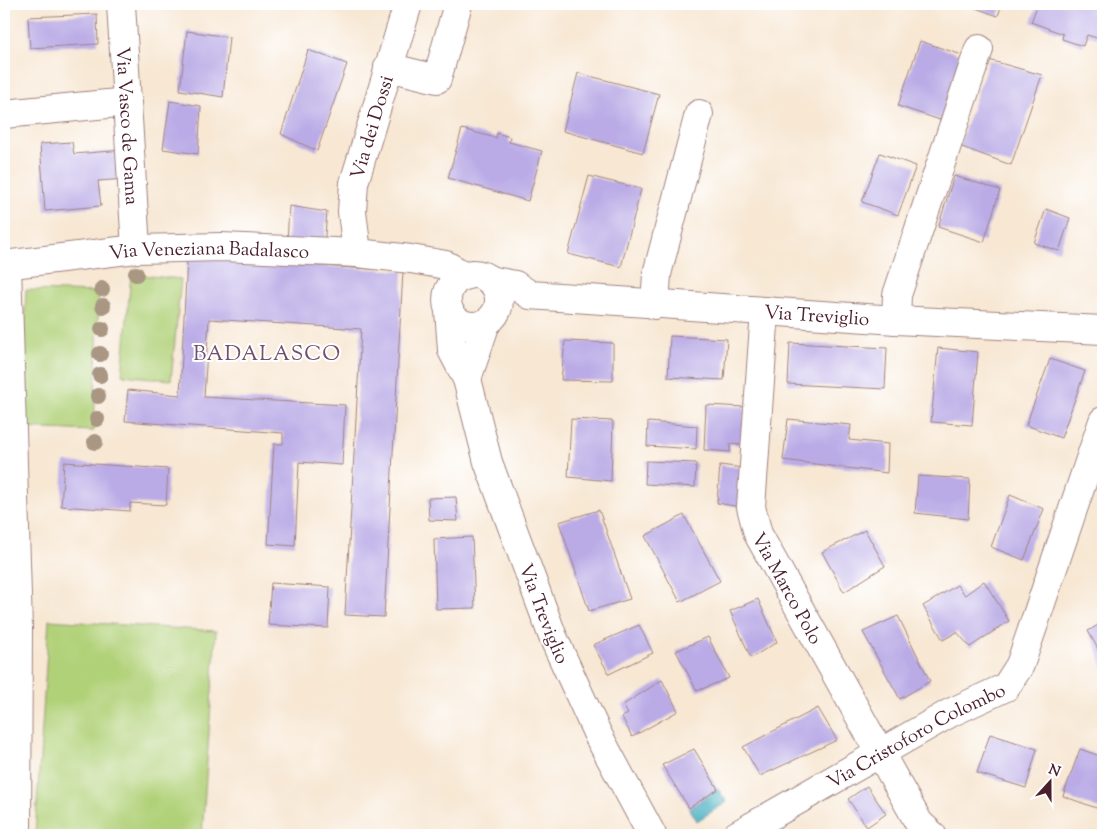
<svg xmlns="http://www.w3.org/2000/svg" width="1107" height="839" font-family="'Sorts Mill Goudy',serif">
	<rect width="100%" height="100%" fill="#fff"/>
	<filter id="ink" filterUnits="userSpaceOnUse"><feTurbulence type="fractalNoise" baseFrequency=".02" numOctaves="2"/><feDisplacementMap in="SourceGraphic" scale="10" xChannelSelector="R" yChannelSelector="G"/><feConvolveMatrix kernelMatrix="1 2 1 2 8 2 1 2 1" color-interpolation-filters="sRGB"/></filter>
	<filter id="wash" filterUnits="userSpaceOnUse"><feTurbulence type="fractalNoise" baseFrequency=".0096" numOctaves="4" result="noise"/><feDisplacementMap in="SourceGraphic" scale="20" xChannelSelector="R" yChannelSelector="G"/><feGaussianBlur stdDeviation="1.12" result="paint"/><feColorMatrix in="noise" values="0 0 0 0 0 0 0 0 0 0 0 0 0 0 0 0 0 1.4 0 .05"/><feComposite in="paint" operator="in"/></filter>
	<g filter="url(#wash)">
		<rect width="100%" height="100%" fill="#f7e7d3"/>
		<g fill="#b1d178" stroke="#7e7852">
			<polygon points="131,274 181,279 171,380 122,375"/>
			<polygon points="26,290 99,292 94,431 21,428"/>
			<polygon points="49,620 216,631 202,835 35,835"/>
		</g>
		<polygon fill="#3facbe" stroke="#446674" points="718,789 727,802 697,821 689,808"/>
		<g id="blocks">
			<g fill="#baabe6">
				<polygon points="964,4 1002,4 998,16"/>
				<polygon points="1038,4 1103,4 1103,20 1097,38 1087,35 1083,46 1062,39 1063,34 1031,22"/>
				<polygon points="97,14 98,44 30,48 28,17"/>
				<polygon points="187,31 229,37 223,97 180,90"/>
				<polygon points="920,41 962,55 940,120 898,106"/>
				<polygon points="308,50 347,64 317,151 281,134"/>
				<polygon points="989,60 1042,75 1011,165 959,146"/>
				<polygon points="578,73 659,94 643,153 563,131"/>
				<polygon points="170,101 201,106 198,154 163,149"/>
				<polygon points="462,129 496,138 497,133 510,137 509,142 542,151 528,201 448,178"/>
				<polygon points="72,142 74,154 123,150 126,179 98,181 101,206 45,211 40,144"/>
				<polygon points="880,153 916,166 898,215 862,202"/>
				<polygon points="589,176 641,189 621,267 568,254"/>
				<polygon points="954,176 1000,190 984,242 938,227"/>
				<polygon points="289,206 327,212 324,246 287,244"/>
				<polygon points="1046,209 1070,218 1059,251 1034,243"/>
				<polygon points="187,258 403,271 384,617 345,615 361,329 209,319 204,397 345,405 342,465 299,462 295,546 268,544 274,444 283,444 283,433 125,421 128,390 180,395"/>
				<polygon points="670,336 727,339 724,380 668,377"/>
				<polygon points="565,341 613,343 613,381 561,380"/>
				<polygon points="790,343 887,348 885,389 788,384"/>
				<polygon points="938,348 978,352 972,425 931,422"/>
				<polygon points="1050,359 1085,371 1061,438 1026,425"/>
				<polygon points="706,405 745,407 744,445 730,444 730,452 704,450"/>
				<polygon points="571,419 613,421 611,481 568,477"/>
				<polygon points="788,419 851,425 849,440 888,444 887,473 783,460"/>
				<polygon points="648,422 697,426 696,449 647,446"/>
				<polygon points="646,461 696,463 695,487 645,484"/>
				<polygon points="64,462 168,469 166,505 130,503 130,511 61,506"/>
				<polygon points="720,465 743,468 740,507 717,503"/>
				<polygon points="918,476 970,479 968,519 915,513"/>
				<polygon points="1010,495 1044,509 1024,560 991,547"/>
				<polygon points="456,497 458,521 429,520 428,498"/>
				<polygon points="599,510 630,599 589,611 559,522"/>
				<polygon points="684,515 720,581 680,602 645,536"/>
				<polygon points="865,530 885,566 844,592 822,552"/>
				<polygon points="472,537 475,608 436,609 434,539"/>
				<polygon points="984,581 1009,621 970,647 957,632 943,640 923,606 957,585 965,595"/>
				<polygon points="271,583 330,587 328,628 268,625"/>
				<polygon points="758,599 777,642 751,658 730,611"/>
				<polygon points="898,616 930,681 900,699 863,632"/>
				<polygon points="1103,622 1103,669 1097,647 1088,631"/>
				<polygon points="639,625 653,653 609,674 593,645"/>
				<polygon points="708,637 729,678 697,691 676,651"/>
				<polygon points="662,680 678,711 632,737 622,717 628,714 623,705"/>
				<polygon points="818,708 837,740 760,776 743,747"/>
				<polygon points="990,734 1037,749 1026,788 977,773"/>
				<polygon points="694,749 718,789 689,808 662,765"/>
				<polygon points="1080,749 1103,757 1103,797 1099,809 1063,796"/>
				<polygon points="867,786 886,814 867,827 848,799"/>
			</g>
		</g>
	</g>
	<g filter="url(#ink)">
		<use href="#blocks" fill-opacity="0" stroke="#a0837f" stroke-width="1"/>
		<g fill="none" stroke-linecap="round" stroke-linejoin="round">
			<g stroke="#a0837f" stroke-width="30">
				<g id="minor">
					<path id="s1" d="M121 4 136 249"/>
					<polyline points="388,67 437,79 458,4"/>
					<polyline points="4,114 128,102"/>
					<path id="s2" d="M357 253 352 211 354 183 408 4"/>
					<path id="s3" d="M4 265 136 249 221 247 357 253 411 259 446 265 465 276"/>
					<polyline points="7,265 18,628 17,835"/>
					<circle cx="473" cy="300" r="26"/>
					<path id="s4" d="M489 280 515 285 530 295 896 320 1103 330"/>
					<polyline points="655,305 657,274 699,114"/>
					<path id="s5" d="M449 310 452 350 467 379 488 462 553 637 598 735 652 835"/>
					<path id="s6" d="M765 311 751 507 758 534 919 823 932 835"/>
					<polyline points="896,320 897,295 979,49"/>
					<polyline points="467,379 486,323"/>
					<path id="s7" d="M737 835 950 713 1006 687 1020 665 1103 421"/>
				</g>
			</g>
			<use href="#minor" stroke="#fff" stroke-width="28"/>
		</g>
		<g fill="#a99683">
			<circle cx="136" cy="274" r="8"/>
			<circle cx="102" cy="289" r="8"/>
			<circle cx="103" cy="306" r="8"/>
			<circle cx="102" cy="329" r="8"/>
			<circle cx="100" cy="354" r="8"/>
			<circle cx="100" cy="375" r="8"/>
			<circle cx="98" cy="396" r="8"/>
			<circle cx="97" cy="419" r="8"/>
			<circle cx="95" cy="442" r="8"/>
		</g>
	</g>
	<g text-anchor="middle" stroke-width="4" stroke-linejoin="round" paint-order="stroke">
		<g font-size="19" fill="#4a1f2b" stroke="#fff">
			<text dy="7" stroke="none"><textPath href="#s1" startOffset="122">Via Vasco de Gama</textPath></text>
			<text dy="7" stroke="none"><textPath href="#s2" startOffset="129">Via dei Dossi</textPath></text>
			<text dy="7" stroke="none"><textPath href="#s3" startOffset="206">Via Veneziana Badalasco</textPath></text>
			<text dy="7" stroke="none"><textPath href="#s4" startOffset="332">Via Treviglio</textPath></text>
			<text dy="7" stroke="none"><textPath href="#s6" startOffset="286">Via Marco Polo</textPath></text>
			<text dy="7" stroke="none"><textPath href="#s5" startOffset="320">Via Treviglio</textPath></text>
			<text dy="7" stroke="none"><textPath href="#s7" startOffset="205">Via Cristoforo Colombo</textPath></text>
		</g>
		<g font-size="21" letter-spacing="1" fill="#71506c" stroke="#fff">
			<text x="267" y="360">BADALASCO</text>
		</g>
	</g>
	<rect width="1107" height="839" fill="none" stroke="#fff" stroke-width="20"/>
	<g transform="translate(1050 782) rotate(21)" stroke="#ffffff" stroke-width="4" paint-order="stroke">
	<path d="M0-4L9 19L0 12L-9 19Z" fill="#4a1f2b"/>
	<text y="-8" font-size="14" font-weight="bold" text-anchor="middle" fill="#4a1f2b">N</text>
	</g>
</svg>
